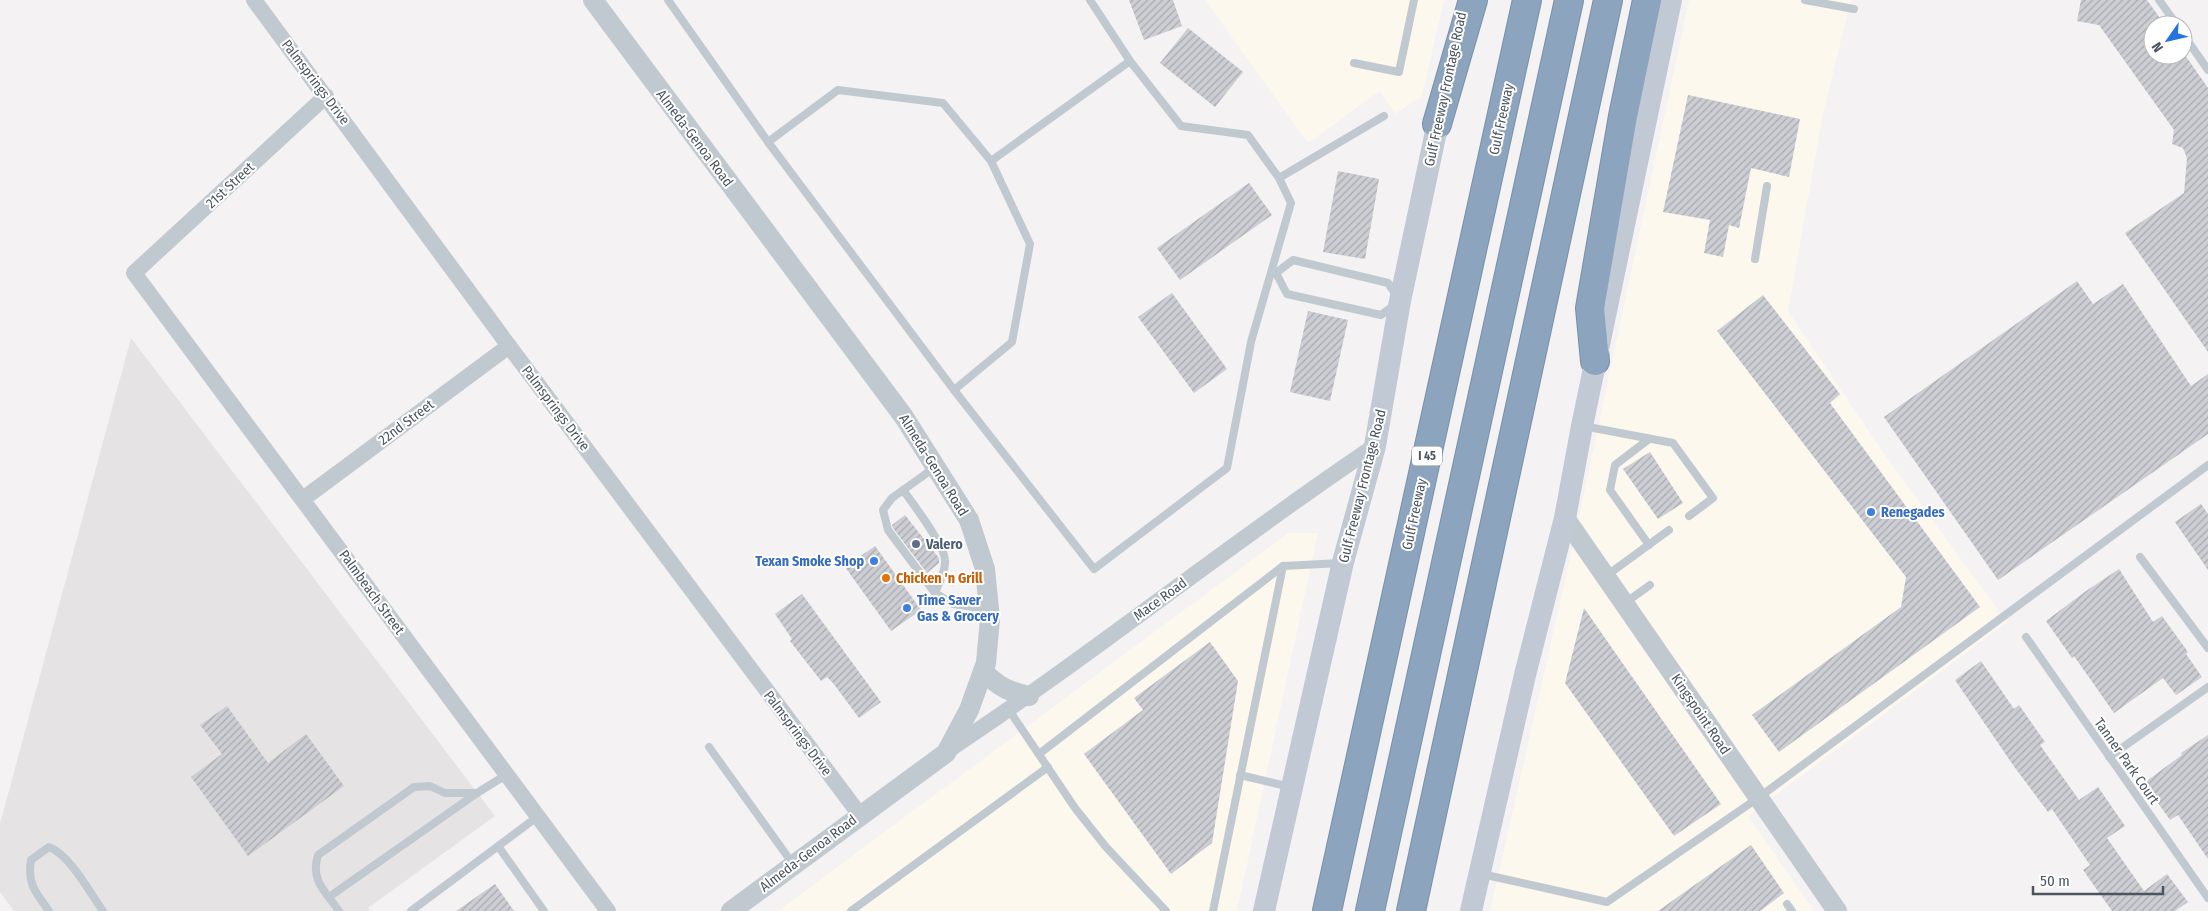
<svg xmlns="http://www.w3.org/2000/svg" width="2208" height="911" font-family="'Fira Sans Condensed',sans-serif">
	<defs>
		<pattern id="building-hatch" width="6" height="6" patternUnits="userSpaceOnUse" patternTransform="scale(1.25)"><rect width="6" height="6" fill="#ccced4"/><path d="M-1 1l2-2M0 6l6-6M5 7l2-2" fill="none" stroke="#a8aaaf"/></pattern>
	</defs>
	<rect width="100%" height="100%" fill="#f4f2f2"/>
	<g fill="#fcf8ee">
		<polygon points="1205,0 1444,0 1422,96 1395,114 1380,91 1308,143"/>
		<polygon points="1689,0 1851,0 1823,114 1788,311 1882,451 2007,622 1748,816 1814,911 1490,911 1571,554"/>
		<polygon points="1288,533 1318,533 1237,911 778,911"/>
	</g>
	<polygon fill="#e5e3e4" points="131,338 495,816 368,908 370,911 14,911 0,892 0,824"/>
	<g fill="url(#building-hatch)">
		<polygon points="1129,0 1173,0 1182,26 1144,40"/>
		<polygon points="2081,0 2147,0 2165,25 2153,25 2153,55 2185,55 2208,88 2208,352 2125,233 2184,193 2187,158 2183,148 2172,144 2174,130 2099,25 2077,21"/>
		<polygon points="1188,28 1243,72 1215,107 1160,63"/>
		<polygon points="1688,95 1800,119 1789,177 1751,168 1739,228 1729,225 1723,257 1704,253 1710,220 1663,212"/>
		<polygon points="1338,171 1379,179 1365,259 1323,252"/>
		<polygon points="1249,183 1272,215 1180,280 1157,248"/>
		<polygon points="2077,281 2093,304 2123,284 2191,386 2208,374 2208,434 1998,580 1884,417"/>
		<polygon points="1172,293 1227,369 1194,393 1138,317"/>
		<polygon points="1763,295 1840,394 1830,403 1980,607 1779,752 1752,715 1901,607 1906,577 1717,331"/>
		<polygon points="1308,311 1348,320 1330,401 1290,392"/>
		<polygon points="1650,452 1683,503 1658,519 1623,469"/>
		<polygon points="2201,504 2208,514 2208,570 2175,522"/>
		<polygon points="905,515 939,558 939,563 927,573 893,528 892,525"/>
		<polygon points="875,546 921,610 891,631 845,567"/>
		<polygon points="2119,569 2153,622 2162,616 2188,652 2186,654 2202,677 2176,695 2163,678 2114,713 2074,656 2072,658 2046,621 2086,591"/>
		<polygon points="802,594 881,702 859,718 833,683 827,677 821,681 790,641 792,639 775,614"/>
		<polygon points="1584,608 1721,804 1674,836 1565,683"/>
		<polygon points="1210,642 1238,681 1212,843 1171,874 1084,754 1143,710 1134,698"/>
		<polygon points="1981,661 2014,709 2019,705 2045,742 2040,745 2079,800 2098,787 2125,826 2107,838 2144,891 2167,874 2188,902 2175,911 2112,911 2083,870 2090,865 2052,809 2048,812 2013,765 1955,680"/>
		<polygon points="227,706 268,763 306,734 344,786 248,856 191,777 222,754 200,725"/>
		<polygon points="2208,735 2208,859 2178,815 2170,820 2144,783 2182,755 2181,753"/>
		<polygon points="1751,845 1784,893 1760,911 1658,911"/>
		<polygon points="495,884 514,911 456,911"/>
	</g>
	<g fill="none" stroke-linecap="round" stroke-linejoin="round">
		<g stroke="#7890aa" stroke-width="30">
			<g id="motorway">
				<polyline points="1437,124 1473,0"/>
				<polyline points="1595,361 1590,308 1623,116 1647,0"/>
				<polyline points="1327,911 1527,0"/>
				<polyline points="1370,911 1569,0"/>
				<polyline points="1411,911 1608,0"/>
			</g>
		</g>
		<g stroke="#c1c9d0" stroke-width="8">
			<polyline points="668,0 768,142 954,390 1094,569 1227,468 1251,342 1291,203 1279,178 1248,135 1181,126 1130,61 1090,0"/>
			<polyline points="1805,0 1854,9"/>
			<polyline points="2159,0 2177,25"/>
			<polyline points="2183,34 2208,70"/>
			<polyline points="1354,63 1399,72 1414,0"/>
			<polyline points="768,142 838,90 943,103 991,161 1030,244 1012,342 954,390"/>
			<polyline points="991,161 1130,61"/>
			<polyline points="1279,178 1384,116"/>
			<polyline points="1755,259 1767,186"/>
			<polygon points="1293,260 1388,283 1400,301 1381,315 1287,294 1276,273"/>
			<polyline points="1583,426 1673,443 1713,498 1689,516"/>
			<polyline points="1649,439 1615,465 1610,490 1649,545"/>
			<polyline points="934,468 892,498 883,510 888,530 935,593 953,604 987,609"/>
			<path d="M903 490C913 504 944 544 945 560 946 571 939 582 935 593"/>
			<polyline points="2140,557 2208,648"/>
			<polyline points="1606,576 1669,530"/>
			<polyline points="1625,603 1650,585"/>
			<polyline points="2026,637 2208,898"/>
			<polyline points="1009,710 1075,808 1106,847 1166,911"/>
			<polyline points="709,747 793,864"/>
			<polyline points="1039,754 1283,566"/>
			<polyline points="2109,757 2208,687"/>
			<polyline points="1240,775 1290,787"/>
			<polyline points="477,793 506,775"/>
			<polyline points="498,846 544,911"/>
			<polyline points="1482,874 1607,902 1758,798 2208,465"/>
			<path d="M329 897 477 793H445L430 786 414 787 318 855C310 880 325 891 339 911"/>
			<polyline points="1787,904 1792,911"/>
			<path d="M49 911C36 893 27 884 31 860L49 847C70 855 90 893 103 911"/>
			<polyline points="411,911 537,817"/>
			<polyline points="851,911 1048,767"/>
			<polyline points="1213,911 1283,566 1341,563"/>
		</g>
		<g stroke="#c1c9d0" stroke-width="16">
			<polyline points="254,0 509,346 860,815"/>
			<polyline points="326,96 134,273 608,911"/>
			<polyline points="303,499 509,346"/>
			<path d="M947 751C1093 654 1229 544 1375 446"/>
		</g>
		<g stroke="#c1c9d0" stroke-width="20">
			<polyline points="593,0 904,417 969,520 985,569 990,619 986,663 969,710 946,753 731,911"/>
			<polyline points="1565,518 1837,911"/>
			<path d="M983 671C999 687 1007 691 1029 696"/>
		</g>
		<g stroke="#c1cad4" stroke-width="22">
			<polyline points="1264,911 1343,562 1375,446 1400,301 1441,108"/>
			<polyline points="1471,911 1525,675 1565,518 1582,426 1671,0"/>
		</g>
		<use href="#motorway" stroke="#8da4be" stroke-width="28"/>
	</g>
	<g fill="#3f7fe0" stroke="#fff" stroke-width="2">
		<circle cx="1871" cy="512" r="5"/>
		<circle cx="874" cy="561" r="5"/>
		<circle cx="907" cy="608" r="5"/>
	</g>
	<circle fill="#5c6f8a" stroke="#fff" stroke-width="2" cx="916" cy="544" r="5"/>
	<circle fill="#e8710a" stroke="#fff" stroke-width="2" cx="886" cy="578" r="5"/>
	<g text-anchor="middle" stroke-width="4" stroke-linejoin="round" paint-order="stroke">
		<rect fill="#fff" stroke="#81888f" stroke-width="1" x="1412" y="446.5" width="30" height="19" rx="4"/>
		<g font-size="12" font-weight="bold" fill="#4b555f">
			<text x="1427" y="460">I 45</text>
		</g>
		<g font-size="14" fill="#4b555f" stroke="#fff">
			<text transform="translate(316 82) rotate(53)" y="5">Palmsprings Drive</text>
			<text transform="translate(1445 89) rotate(-78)" y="5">Gulf Freeway Frontage Road</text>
			<text transform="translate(1501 119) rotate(-78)" y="5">Gulf Freeway</text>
			<text transform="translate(695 138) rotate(53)" y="5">Almeda-Genoa Road</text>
			<text transform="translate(230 185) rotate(-43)" y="5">21st Street</text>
			<text transform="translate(556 408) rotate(53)" y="5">Palmsprings Drive</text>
			<text transform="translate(406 422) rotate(-37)" y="5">22nd Street</text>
			<text transform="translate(934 465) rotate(58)" y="5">Almeda-Genoa Road</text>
			<text transform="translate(1362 486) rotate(-76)" y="5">Gulf Freeway Frontage Road</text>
			<text transform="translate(1414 514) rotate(-78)" y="5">Gulf Freeway</text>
			<text transform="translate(372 592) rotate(54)" y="5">Palmbeach Street</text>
			<text transform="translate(1160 599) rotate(-36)" y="5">Mace Road</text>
			<text transform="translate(1701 714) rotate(56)" y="5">Kingspoint Road</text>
			<text transform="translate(798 733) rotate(53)" y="5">Palmsprings Drive</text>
			<text transform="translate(2127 761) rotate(55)" y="5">Tanner Park Court</text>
			<text transform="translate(808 853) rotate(-37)" y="5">Almeda-Genoa Road</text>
		</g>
		<g font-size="14" font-weight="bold" fill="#366cbe" stroke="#fff" text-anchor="start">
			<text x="1881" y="517">Renegades</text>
			<text x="864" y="566" text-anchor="end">Texan Smoke Shop</text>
			<text x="917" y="605">Time Saver<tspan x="917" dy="16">Gas &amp; Grocery</tspan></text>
		</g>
		<g font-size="14" font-weight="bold" fill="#4e5e75" stroke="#fff" text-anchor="start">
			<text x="926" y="549">Valero</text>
		</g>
		<g font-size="14" font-weight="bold" fill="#c56008" stroke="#fff" text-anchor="start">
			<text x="896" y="583">Chicken 'n Grill</text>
		</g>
	</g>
	<g transform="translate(2168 40) rotate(236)"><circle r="24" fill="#ffffff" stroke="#b7bbbf"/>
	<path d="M0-4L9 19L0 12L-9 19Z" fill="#2374de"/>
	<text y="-8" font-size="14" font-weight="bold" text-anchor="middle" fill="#4b555f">N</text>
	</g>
	<path d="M2033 886v8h130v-8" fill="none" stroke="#4b555f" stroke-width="2.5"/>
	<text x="2040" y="886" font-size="15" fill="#4b555f" stroke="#ffffff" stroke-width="4" paint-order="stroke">50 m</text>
</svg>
